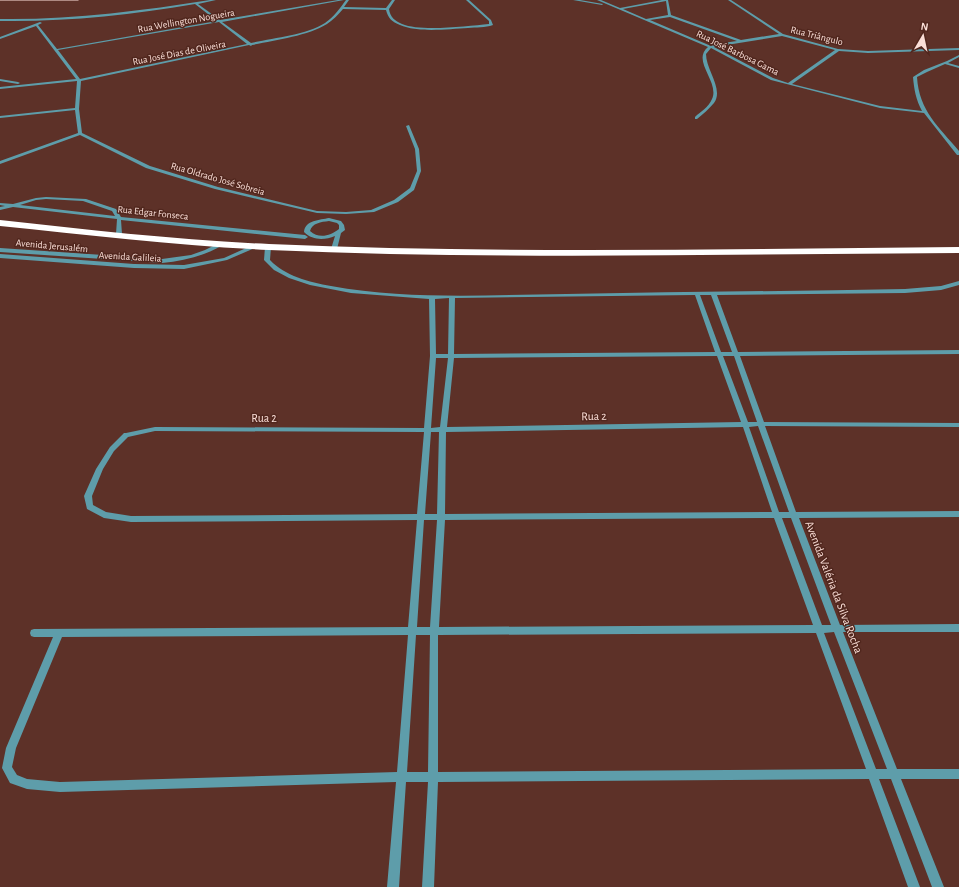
<svg xmlns="http://www.w3.org/2000/svg" width="959" height="887" font-family="'Alegreya Sans',sans-serif">
	<rect width="100%" height="100%" fill="#5d3128"/>
	<g fill="none" stroke-linecap="round" stroke-linejoin="round">
		<g fill="#5e9daa" fill-rule="evenodd">
			<path d="M210 0H216L198 4 220 20 338 0H344L222 22 251 43C273 38 306 35 325 23 334 17 340 8 346 0H349L344 7 386 8 392 0H395L389 9C390 17 395 21 402 24 421 32 468 26 489 24V21L466 0H469L491 20 493 25C485 28 476 27 468 28 448 29 418 33 400 25 392 22 388 18 386 10L343 9C338 15 333 20 327 24 308 36 275 40 252 45L251 46 249 45 81 81 79 109 82 133 150 166 218 187 317 211 346 212 371 210 394 200 410 188 417 171 415 149 406 126 409 125 419 149 421 171 414 190 398 202 374 212 346 214 317 213 215 189 146 168 80 135 0 164V161L78 133 75 110 0 118V116L75 108 77 81 0 89V87L76 79 36 26 0 39V37L40 22 42 23 38 25 57 49 217 21 195 4C130 15 66 22 0 21V19C71 20 140 11 210 0ZM219 22 247 44 80 79 58 50Z"/>
			<polygon points="573,0 580,0 603,4 602,5"/>
			<path d="M597 0H601L620 8 662 0H668L671 15 741 40 779 34 728 0H731L783 34 838 49 868 51 959 48V50L868 53 839 51 792 84 880 106 922 111C916 100 914 89 913 77L924 70 947 61 959 55V57L948 63 959 66V68L945 64 927 72 917 77C919 111 939 127 959 151V155H957L924 113 880 108 771 80 711 48 706 54C706 70 724 89 714 103 709 109 703 114 697 119H695V117C700 112 709 107 712 99 720 82 691 61 708 47ZM666 1 668 15 646 19 623 9ZM670 17 737 41 716 44 711 46 650 20ZM782 36 835 50 788 83 773 78 714 47Z"/>
			<polygon points="0,79 18,82 20,83 18,84 0,81"/>
			<path d="M46 197 86 199 116 209 121 217 305 235 308 237 305 239 121 220 122 234 119 236 116 234 117 219 13 207 0 210V207L5 206 0 205V203L13 204 36 198ZM46 199 83 201 112 211 115 216 20 205 36 200Z"/>
			<path d="M329 218 341 221 344 225 345 230 341 233 337 249 334 251 331 249 335 236C325 240 313 241 304 232 305 220 320 220 329 218ZM329 221 337 223 339 225V229C330 236 319 239 310 231 312 223 321 222 329 221Z"/>
			<path d="M221 242 223 243V245C204 256 184 261 162 263L0 252V248L162 259 191 255 205 250Z"/>
			<polygon points="255,244 257,245 257,247 227,260 184,269 134,268 0,258 0,254 134,264 184,265 224,258"/>
			<path d="M268 245 271 247 270 260C285 276 309 282 331 286 408 300 487 295 566 294 679 292 792 291 905 289L941 286 959 281V285L941 290 905 293 717 295 738 352 959 350V354L740 356 764 422 959 423V427L765 426 796 512 959 511V517L799 518 840 625 959 624V632H843L897 769H959V779H901L944 887H932L891 779H879L920 887H908L869 779 438 782 434 887H422L428 782H406L399 887H387L396 782 60 792 27 789 10 783 2 768 6 748 53 637H34L31 636 30 633 31 630 34 629 408 627 417 520 131 522 104 518 87 509 84 496 96 469 110 447 124 433H126L155 427 424 428 430 356 429 299 351 293 310 285 289 278 274 270 264 260 265 247ZM695 295 715 352 454 354 455 298ZM700 295H711L732 352H721ZM449 298 448 354H436L435 299ZM717 356 741 422 447 427 454 358ZM723 356H734L757 422H748ZM436 358H448L440 427 431 428ZM758 426 789 512H779L749 427ZM743 427 772 512 445 514 446 432ZM155 431 424 432 417 514 131 516 106 512 93 505 92 496 103 469 114 451 128 437ZM431 432H439L437 514H425ZM774 518 813 625 439 627 445 520ZM782 518H791L831 625H822ZM424 520H437L430 627H417ZM834 632 887 769H876L824 633ZM816 633 866 769 438 772V635ZM408 635 397 772 60 782 27 779 17 775 12 767 16 748 62 637ZM416 635H430L428 772H407Z"/>
		</g>
		<path fill="#fff" fill-rule="evenodd" d="M0 220C90 230 179 240 269 244 499 254 729 249 959 247V253C729 254 499 260 269 250 179 246 90 235 0 226Z"/>
		<polyline stroke="#c9a8a1" stroke-width="1.5" points="0,0 78,0"/>
	</g>
	<g text-anchor="middle" stroke-width="3" stroke-linejoin="round" paint-order="stroke">
		<g font-size="10" fill="#faded7" stroke="#51271e">
			<text transform="translate(186 20) rotate(-10)" y="4">Rua Wellington Nogueira</text>
			<text transform="translate(817 35) rotate(14)" y="4">Rua Triângulo</text>
			<text transform="translate(179 52) rotate(-11)" y="4">Rua José Dias de Oliveira</text>
			<text transform="translate(738 52) rotate(26)" y="4">Rua José Barbosa Gama</text>
			<text transform="translate(218 178) rotate(16)" y="4">Rua Oldrado José Sobreia</text>
			<text transform="translate(153 212) rotate(6)" y="4">Rua Edgar Fonseca</text>
			<text transform="translate(52 245) rotate(5)" y="4">Avenida Jerusalém</text>
			<text transform="translate(130 256) rotate(3)" y="4">Avenida Galileia</text>
		</g>
		<g font-size="12" fill="#faded7" stroke="#51271e">
			<text transform="translate(594 416) rotate(-1)" y="4">Rua 2</text>
			<text x="264" y="422">Rua 2</text>
			<text transform="translate(834 587) rotate(69)" y="4">Avenida Valéria da Silva Rocha</text>
		</g>
	</g>
	<g transform="translate(923 36) rotate(9)" stroke="#51271e" stroke-width="3" paint-order="stroke">
	<path d="M0-3L7 15L0 10L-7 15Z" fill="#faded7"/>
	<text y="-6" font-size="11" font-weight="bold" text-anchor="middle" fill="#faded7">N</text>
	</g>
</svg>
